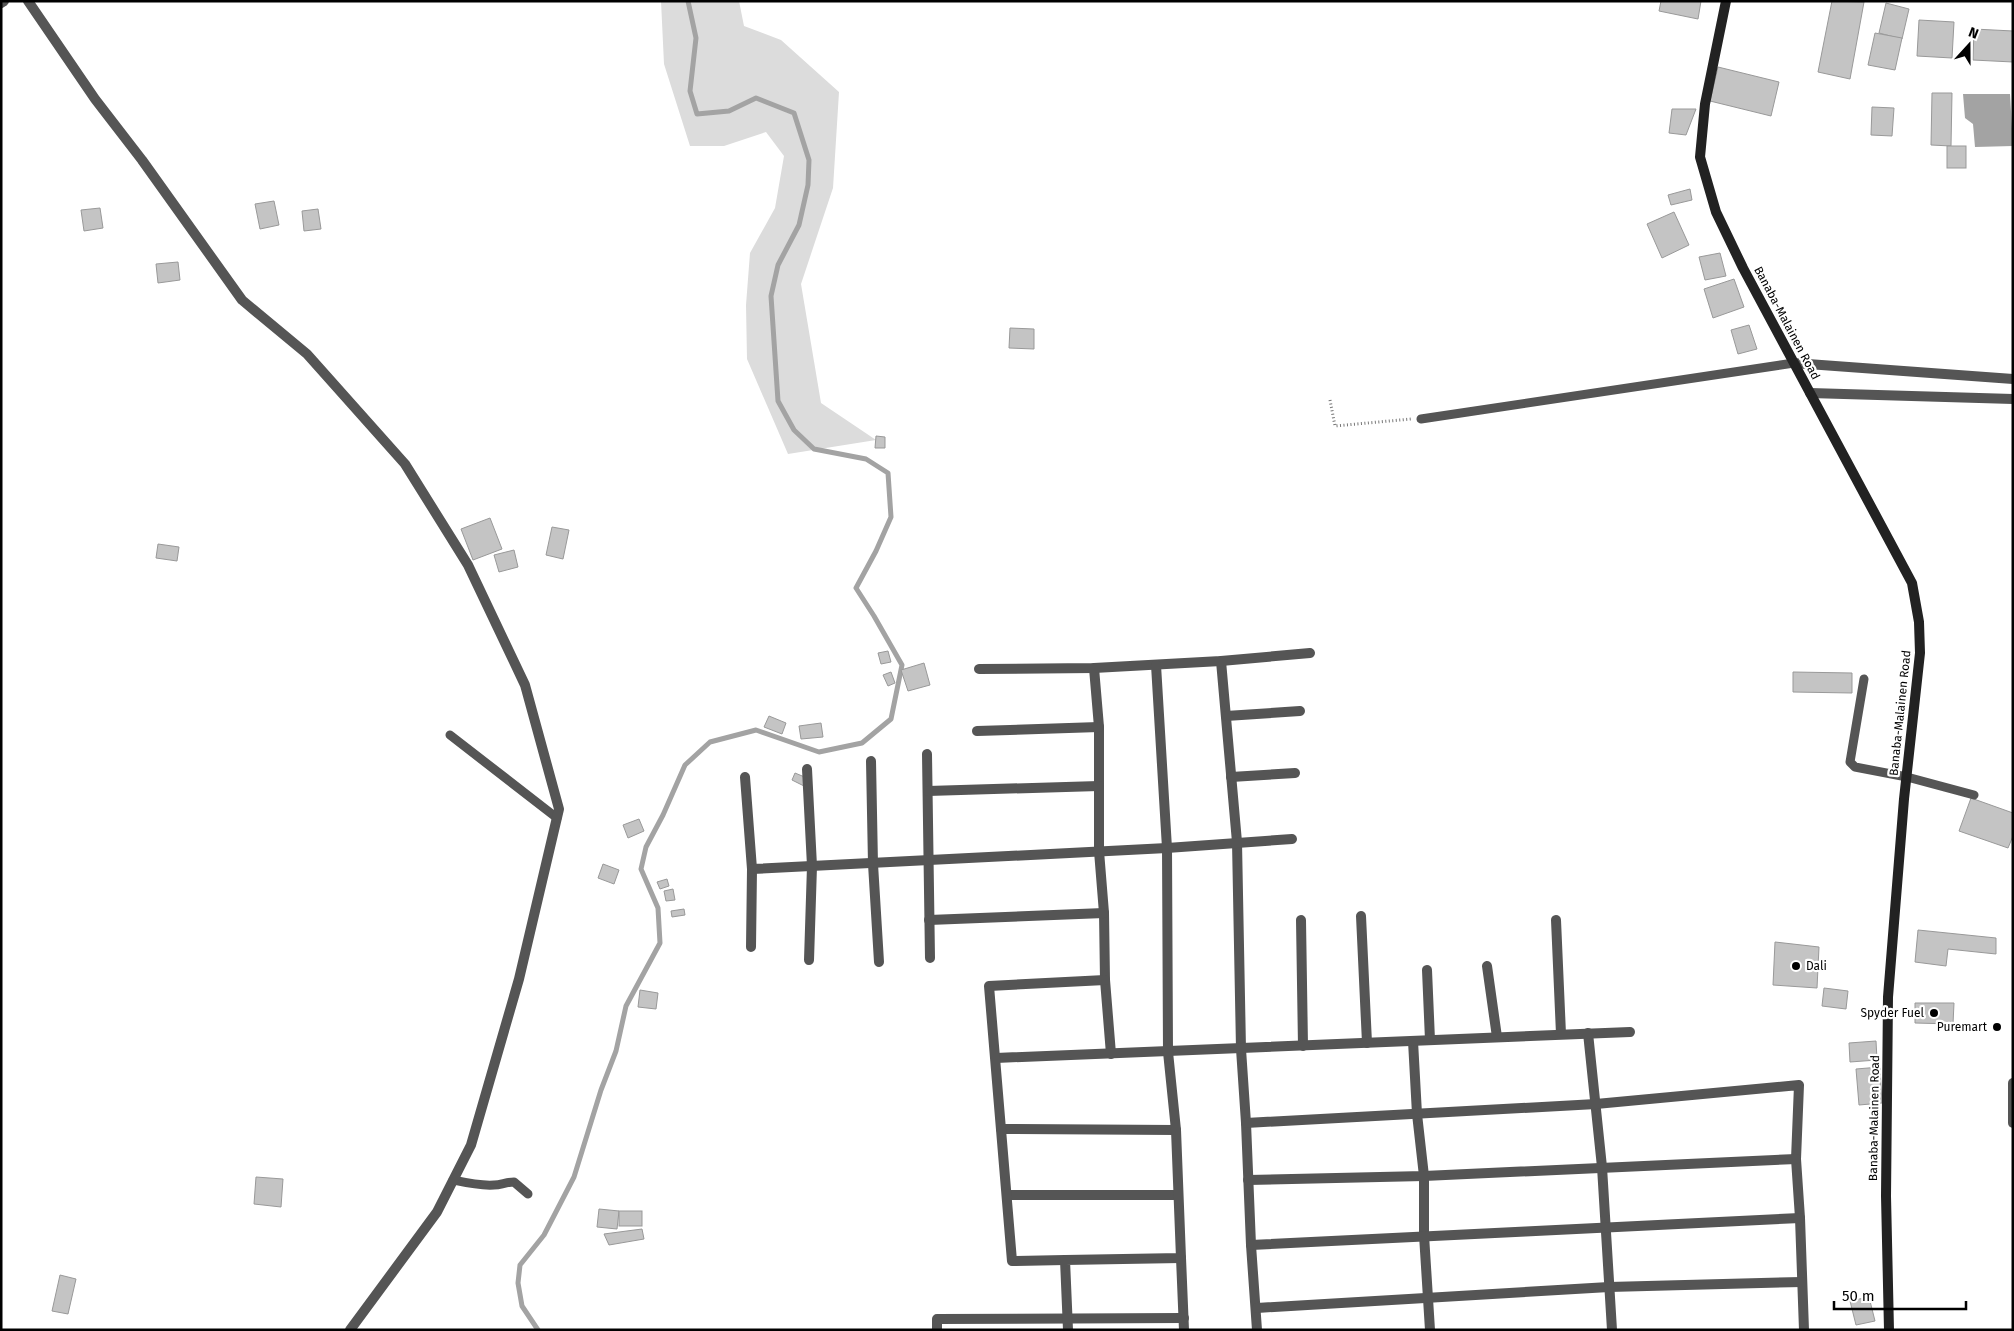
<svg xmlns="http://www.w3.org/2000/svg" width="2014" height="1331" font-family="'Fira Sans',sans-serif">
	<rect width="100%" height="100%" fill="#fff"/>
	<polygon fill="#dcdcdc" points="661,1 739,1 744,26 781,40 839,92 833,188 801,284 821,403 876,440 788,454 747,359 746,305 750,253 775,208 784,156 766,132 724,146 690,146 664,64"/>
	<polygon fill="#a3a3a3" points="1963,94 2010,94 2013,146 1975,147 1973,124 1965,118"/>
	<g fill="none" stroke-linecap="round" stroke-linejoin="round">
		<polyline stroke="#a3a3a3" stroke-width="5" points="538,1330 522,1306 518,1283 520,1265 544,1235 574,1177 601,1090 616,1051 626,1006 660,943 658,908 641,869 646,847 663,815 685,765 710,742 756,730 819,752 862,743 891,719 902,665 874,616 856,588 876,551 891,517 888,473 866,459 814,449 794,430 778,401 771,296 778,265 799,225 808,185 809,160 794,113 756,98 729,111 697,114 690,91 696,38 688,1"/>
	</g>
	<g fill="#c4c4c4" stroke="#999">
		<polygon points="1661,1 1701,1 1698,19 1659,11"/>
		<polygon points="1832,1 1864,2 1850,79 1818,72"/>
		<polygon points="1886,3 1909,9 1902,39 1879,33"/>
		<polygon points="1919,20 1954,22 1952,58 1917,56"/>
		<polygon points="1974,29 2013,31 2013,62 1973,60"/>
		<polygon points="1875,33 1902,38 1895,70 1868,65"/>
		<polygon points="1718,67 1779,82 1771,116 1710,101"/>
		<polygon points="1932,93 1952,93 1951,146 1931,145"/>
		<polygon points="1872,107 1894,108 1892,136 1871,135"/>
		<polygon points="1672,109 1696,109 1686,135 1669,133"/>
		<rect x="1947" y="146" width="19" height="22"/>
		<polygon points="1690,189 1692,200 1671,205 1668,195"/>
		<polygon points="274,201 279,225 260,229 255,204"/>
		<polygon points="100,208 103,228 84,231 81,210"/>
		<polygon points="318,209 321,229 304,231 302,211"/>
		<polygon points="1674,212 1689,245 1662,258 1647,224"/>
		<polygon points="1720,253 1726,276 1705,280 1699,257"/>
		<polygon points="178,262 180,280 158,283 156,264"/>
		<polygon points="1734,279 1744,307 1713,318 1704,289"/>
		<polygon points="1749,325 1757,349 1738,354 1731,330"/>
		<polygon points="1010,328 1034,329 1034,349 1009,348"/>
		<polygon points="876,436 885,437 885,448 875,448"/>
		<polygon points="490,518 502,549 473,560 461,529"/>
		<polygon points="552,527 569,530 563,559 546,555"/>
		<polygon points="158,544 179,547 177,561 156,558"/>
		<polygon points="514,550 518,567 499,572 494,555"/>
		<polygon points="888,651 891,662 881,664 878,653"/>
		<polygon points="924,663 930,685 908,691 901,670"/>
		<polygon points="891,672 895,683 888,686 883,675"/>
		<polygon points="1793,672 1852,673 1852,693 1793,692"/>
		<polygon points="769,716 786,723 782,734 764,727"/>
		<polygon points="821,723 823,737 801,739 799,726"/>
		<polygon points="795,773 807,778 804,786 792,780"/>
		<polygon points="1971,798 2013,813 2013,836 2008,848 1959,831"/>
		<polygon points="639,819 644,831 628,838 623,825"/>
		<polygon points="603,864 619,870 614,884 598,878"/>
		<polygon points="667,879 669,886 660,889 657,882"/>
		<polygon points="673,889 675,900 666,901 664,891"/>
		<polygon points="684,909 685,915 672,917 671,911"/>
		<polygon points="1918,930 1996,938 1996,954 1948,949 1946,966 1915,962"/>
		<polygon points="1775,942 1819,947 1817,988 1773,985"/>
		<polygon points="1824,988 1848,991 1846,1009 1822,1006"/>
		<polygon points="640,990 658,993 656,1009 638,1007"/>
		<polygon points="1915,1003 1954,1003 1953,1024 1915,1023"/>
		<polygon points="1876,1041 1877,1060 1850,1062 1849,1043"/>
		<polygon points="1880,1067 1882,1103 1859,1105 1856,1069"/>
		<polygon points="256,1177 283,1179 281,1207 254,1204"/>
		<polygon points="599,1209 619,1211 617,1229 597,1227"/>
		<rect x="619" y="1211" width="23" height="15"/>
		<polygon points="642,1229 644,1239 609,1245 604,1234"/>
		<polygon points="60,1275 76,1279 68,1314 52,1311"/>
		<polygon points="1869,1297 1875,1321 1856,1325 1850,1301"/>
	</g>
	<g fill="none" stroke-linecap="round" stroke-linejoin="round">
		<polyline stroke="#777" stroke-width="3" stroke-dasharray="1 2.5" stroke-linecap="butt" points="1330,400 1335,426 1411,419"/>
		<g stroke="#555" stroke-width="9">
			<polyline points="1421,419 1794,363"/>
			<polyline points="1864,679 1850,762 1855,767 1907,777 1974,795"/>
			<polyline points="450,735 557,818"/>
			<path d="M453 1180C467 1183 480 1186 494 1185 501 1185 506 1182 514 1182L528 1194"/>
		</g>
		<g stroke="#555" stroke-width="10">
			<polyline points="28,1 95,99 142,160 242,300 307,354 405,464 468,565 525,685 559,809 519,979 471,1145 437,1212 350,1330"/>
			<polyline points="1,3 4,1"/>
			<polyline points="1794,363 2013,379"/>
			<polyline points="1810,393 2013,399"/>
			<polyline points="1221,661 1237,842 1241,1049 1246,1123 1251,1245 1257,1330"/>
			<polyline points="1094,668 1099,727 1099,851 1104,913 1105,980 1111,1054"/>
			<polyline points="979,669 1094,668 1221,661 1310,653"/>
			<polyline points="1226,716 1300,711"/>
			<polyline points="977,731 1099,727"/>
			<polyline points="927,754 930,958"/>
			<polyline points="871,761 873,864 879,962"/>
			<polyline points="807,769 812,866 809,960"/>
			<polyline points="745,777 752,869 751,947"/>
			<polyline points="1231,777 1295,773"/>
			<polyline points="928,791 1099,786"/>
			<polyline points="752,869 1167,848 1292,839"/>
			<polyline points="1361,916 1367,1043"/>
			<polyline points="929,920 1104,913"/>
			<polyline points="1301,920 1303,1046"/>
			<polyline points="1556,920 1561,1034"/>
			<polyline points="1487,966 1497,1037"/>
			<polyline points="1427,970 1430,1040"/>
			<polyline points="1588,1033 1602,1167 1612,1330"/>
			<polyline points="1413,1041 1417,1114 1424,1176 1424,1235 1430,1330"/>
			<polyline points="996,1058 1630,1032"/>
			<polyline points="2013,1083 2013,1123"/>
			<polyline points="1246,1123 1596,1104 1799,1085 1796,1159 1800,1218 1804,1330"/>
			<polyline points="1001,1129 1176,1130"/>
			<polyline points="1248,1180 1424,1176 1796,1159"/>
			<polyline points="1007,1195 1178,1195"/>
			<path d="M1251 1245C1434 1235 1617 1228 1800 1218"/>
			<polyline points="1181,1258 1184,1330"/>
			<polyline points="1065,1260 1012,1261 989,986 1105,980"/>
			<polyline points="1257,1308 1609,1287 1802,1282"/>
			<polyline points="937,1330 937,1319 1184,1318"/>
			<polyline points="1068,1330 1065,1260 1181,1258 1176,1130 1168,1052 1167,848 1156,665"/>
		</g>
		<polyline stroke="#222" stroke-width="10" points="1726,1 1705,104 1700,157 1716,212 1743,268 1912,583 1919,622 1920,653 1904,799 1888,997 1886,1196 1889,1330"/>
	</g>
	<g fill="#000" stroke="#fff" stroke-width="2">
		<circle cx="1796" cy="966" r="5"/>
		<circle cx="1934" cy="1013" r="5"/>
		<circle cx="1997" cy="1027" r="5"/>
	</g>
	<g text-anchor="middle" stroke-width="4.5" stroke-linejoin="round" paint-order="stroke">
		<g font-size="12" fill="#000" stroke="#fff">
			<text transform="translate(1787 323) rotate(62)" y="4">Banaba-Malainen Road</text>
			<text transform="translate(1900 713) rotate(-84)" y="4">Banaba-Malainen Road</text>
			<text transform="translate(1874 1118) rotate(-89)" y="4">Banaba-Malainen Road</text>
		</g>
		<g font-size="12" fill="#000" stroke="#fff" text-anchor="end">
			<text x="1806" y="970" text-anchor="start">Dali</text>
			<text x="1924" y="1017">Spyder Fuel</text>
			<text x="1987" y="1031">Puremart</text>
		</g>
	</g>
	<rect width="2014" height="1331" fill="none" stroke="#000000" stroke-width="5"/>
	<g transform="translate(1969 45) rotate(21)" stroke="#ffffff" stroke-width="4" paint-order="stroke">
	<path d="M0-4L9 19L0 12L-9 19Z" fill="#000000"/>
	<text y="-8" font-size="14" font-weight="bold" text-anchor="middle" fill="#000000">N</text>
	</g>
	<path d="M1834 1301v8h132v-8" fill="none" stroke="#000000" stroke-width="2.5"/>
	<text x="1842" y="1301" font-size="15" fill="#000000" stroke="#ffffff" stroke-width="4" paint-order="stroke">50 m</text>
</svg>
